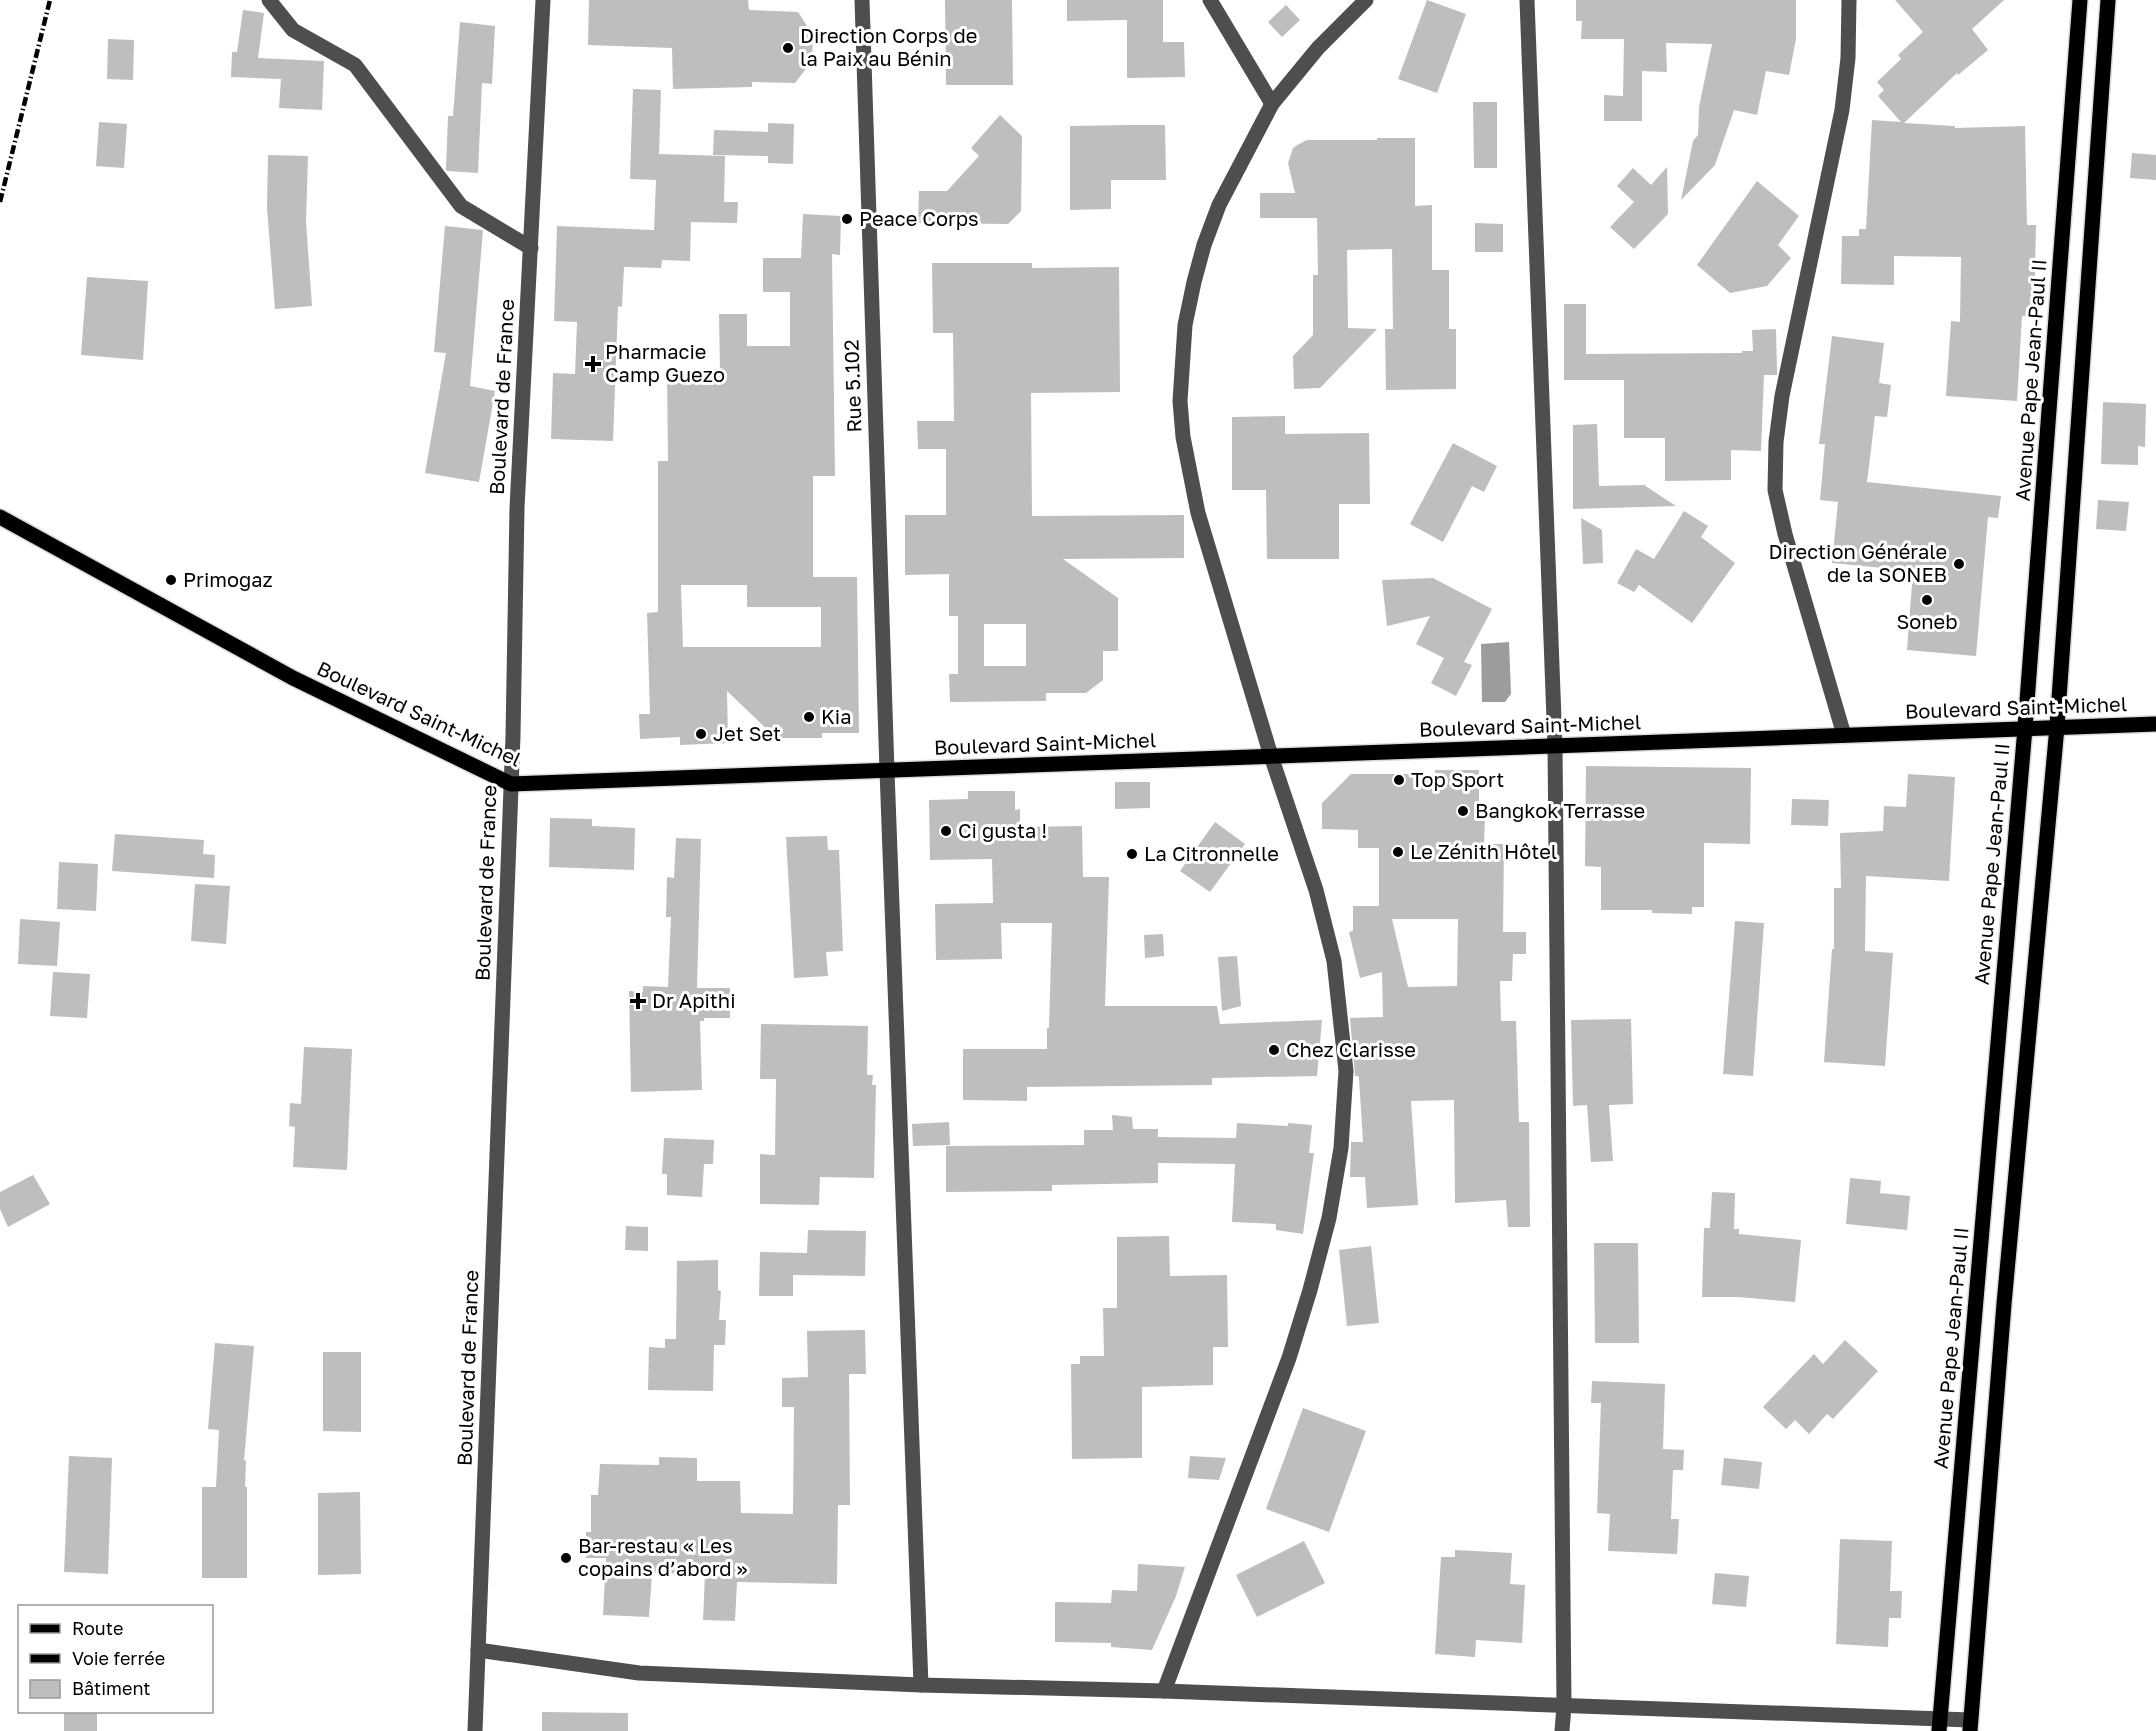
<svg xmlns="http://www.w3.org/2000/svg" width="2156" height="1731" font-family="'Golos Text',sans-serif">
	<rect width="100%" height="100%" fill="#fff"/>
	<polygon fill="#9c9c9c" points="1509,642 1511,694 1505,702 1482,702 1481,644"/>
	<g fill="#bebebe" fill-rule="evenodd">
		<polygon points="589,0 748,0 749,10 798,12 813,35 812,61 795,83 752,82 752,87 673,89 672,48 588,45"/>
		<polygon points="945,0 1012,0 1013,85 946,85"/>
		<polygon points="1067,0 1163,0 1163,42 1184,42 1185,77 1127,78 1127,20 1067,21"/>
		<polygon points="1427,0 1466,14 1437,93 1398,79"/>
		<polygon points="1576,0 1796,0 1796,39 1789,75 1766,71 1757,115 1734,110 1715,165 1681,200 1693,141 1698,135 1699,107 1712,44 1666,43 1667,72 1642,71 1642,121 1604,121 1604,95 1623,96 1624,39 1581,39 1582,21 1576,21"/>
		<polygon points="1895,0 2004,0 1972,29 1988,50 1958,75 1957,73 1904,123 1955,126 1955,128 2025,126 2027,225 2036,225 2034,316 2022,316 2017,401 1946,396 1951,321 1960,322 1961,257 1894,256 1894,285 1841,284 1842,236 1859,236 1859,229 1866,229 1872,120 1901,122 1878,96 1884,90 1877,82 1901,59 1898,55 1923,32"/>
		<polygon points="1286,5 1300,20 1282,37 1268,22"/>
		<polygon points="243,10 264,13 258,58 324,61 322,110 279,108 281,79 231,77 232,52 237,52"/>
		<polygon points="460,22 495,26 492,84 482,83 478,173 447,171 446,169 448,116 453,116"/>
		<polygon points="108,39 134,40 133,80 107,79"/>
		<polygon points="633,89 661,90 659,154 725,156 724,202 738,202 737,223 691,222 690,261 662,260 661,268 624,267 622,307 618,306 613,441 551,439 553,373 575,374 577,322 554,321 557,226 654,230 656,180 630,179"/>
		<polygon points="1473,102 1497,102 1497,168 1474,168"/>
		<polygon points="1000,115 1022,136 1021,211 1008,224 918,223 919,191 947,191 979,156 971,148"/>
		<polygon points="99,122 127,124 124,168 96,166"/>
		<polygon points="768,123 794,124 793,164 768,163 768,156 713,155 714,130 768,132"/>
		<polygon points="1129,125 1165,125 1166,180 1111,180 1111,209 1070,210 1070,126"/>
		<polygon points="1377,138 1415,138 1415,206 1432,205 1432,270 1449,270 1449,329 1456,329 1456,389 1386,390 1385,329 1393,329 1392,249 1347,250 1348,328 1377,329 1320,388 1294,389 1293,356 1313,335 1313,275 1318,275 1317,218 1260,218 1260,193 1295,193 1288,163 1293,148 1299,144 1307,140 1377,140"/>
		<polygon points="2132,153 2156,155 2156,180 2130,178"/>
		<polygon points="268,155 308,156 306,222 312,306 275,309 267,208"/>
		<polygon points="1667,167 1668,214 1634,249 1610,227 1634,202 1617,186 1633,168 1651,185"/>
		<polygon points="1757,181 1799,216 1778,245 1791,258 1767,286 1730,293 1697,265"/>
		<path d="M803 214 841 216 840 255 832 254 835 476H813V577H857L859 733H822V738H776L727 691 728 743 680 745V737L640 739 639 714H650L647 613 658 612V461H668L667 372H720L719 314H747V346H790V292H763V258H801ZM681 585H747V607H821V647H683Z"/>
		<polygon points="1475,223 1503,224 1503,252 1475,252"/>
		<polygon points="445,226 483,230 470,386 495,391 479,482 425,473 446,353 434,352"/>
		<path d="M932 263H1032V268L1119 267 1120 392 1031 393 1032 516 1184 515V558L1063 559 1118 598V651H1103V680L1086 693H1046V701L950 702 949 674H958V616H949V574L905 575V515H946V449H918L917 421H954L953 333H933ZM984 624H1026V666H984Z"/>
		<polygon points="87,277 148,281 143,360 81,355"/>
		<polygon points="1564,304 1586,304 1586,354 1742,353 1742,351 1753,351 1752,330 1776,329 1777,371 1777,375 1764,375 1761,451 1731,450 1731,480 1665,481 1665,438 1624,438 1624,380 1564,380"/>
		<polygon points="1832,336 1884,343 1879,383 1891,385 1887,417 1875,416 1867,482 2001,496 1998,518 1988,517 1976,656 1907,650 1913,571 1832,563 1838,502 1820,500 1825,444 1819,444"/>
		<polygon points="2103,402 2146,404 2145,447 2138,446 2138,465 2101,464"/>
		<polygon points="1285,416 1285,434 1369,433 1370,504 1339,504 1339,559 1267,559 1266,490 1232,490 1232,417"/>
		<polygon points="1597,424 1599,486 1644,485 1676,506 1573,509 1573,425"/>
		<polygon points="1453,443 1497,466 1484,492 1472,486 1443,542 1410,524"/>
		<polygon points="2098,500 2129,502 2126,531 2096,529"/>
		<polygon points="1684,511 1708,526 1701,537 1735,563 1692,623 1639,585 1634,592 1617,583 1636,549 1654,559"/>
		<polygon points="1581,518 1602,530 1603,563 1583,564"/>
		<polygon points="1433,578 1492,609 1464,662 1472,665 1456,696 1431,683 1444,658 1416,644 1430,616 1387,626 1382,580"/>
		<polygon points="1586,766 1751,768 1750,844 1704,843 1704,907 1692,907 1692,914 1652,913 1652,910 1601,910 1601,867 1585,866"/>
		<path d="M1435 770H1479V817H1485L1484 844H1504L1503 932H1526V954H1513L1512 981H1500L1501 1021H1516L1519 1122H1529L1530 1227H1508L1506 1200 1455 1203 1454 1100 1411 1101 1418 1205 1367 1208 1365 1177H1350L1351 1142H1363L1359 1078 1358 1076H1355L1350 1018 1383 1017 1382 972 1360 978 1349 932 1353 931V906H1379V848H1358V830L1322 829V803L1351 774H1435ZM1392 919H1458L1457 986 1408 987Z"/>
		<polygon points="1908,774 1955,777 1949,881 1866,876 1865,951 1893,953 1885,1066 1824,1062 1832,949 1834,949 1834,888 1841,888 1840,833 1883,831 1884,806 1906,807"/>
		<polygon points="1115,782 1150,782 1150,808 1115,809"/>
		<polygon points="968,791 1015,791 1015,810 1020,809 1020,827 1082,826 1083,877 1109,877 1105,1006 1217,1006 1220,1024 1322,1020 1317,1076 1212,1078 1212,1085 1027,1087 1027,1101 963,1100 963,1049 1047,1049 1047,1028 1049,1028 1052,923 1001,923 1002,959 936,960 935,904 993,903 992,859 930,860 929,800 968,799"/>
		<polygon points="1792,799 1829,800 1828,826 1791,825"/>
		<polygon points="550,818 592,819 592,826 635,828 634,870 549,867"/>
		<polygon points="1215,822 1245,844 1210,892 1180,871"/>
		<polygon points="115,834 204,840 203,854 215,855 214,878 112,871"/>
		<polygon points="827,836 828,850 839,850 843,951 826,952 828,976 794,978 786,837"/>
		<polygon points="676,838 701,839 697,988 730,988 730,1018 704,1018 704,1021 700,1021 702,1090 631,1092 629,991 643,992 643,986 668,987 671,917 666,917 667,877 674,878"/>
		<polygon points="59,862 98,864 96,911 57,909"/>
		<polygon points="195,884 230,886 226,944 191,941"/>
		<polygon points="20,919 60,922 57,966 18,964"/>
		<polygon points="1735,921 1764,923 1753,1076 1723,1074"/>
		<polygon points="1163,934 1164,956 1145,958 1144,935"/>
		<polygon points="1237,956 1241,1006 1222,1011 1218,957"/>
		<polygon points="53,972 90,974 87,1018 50,1016"/>
		<polygon points="1631,1019 1633,1104 1609,1105 1613,1161 1591,1162 1587,1105 1573,1106 1571,1020"/>
		<polygon points="761,1024 868,1026 867,1075 873,1075 872,1085 876,1085 874,1178 820,1177 819,1205 760,1204 760,1154 775,1155 776,1079 760,1079"/>
		<polygon points="304,1047 352,1049 347,1170 293,1167 295,1127 289,1126 290,1103 301,1104"/>
		<polygon points="1112,1115 1132,1117 1133,1129 1158,1129 1158,1137 1236,1138 1237,1123 1288,1126 1288,1123 1312,1125 1309,1153 1314,1153 1303,1234 1276,1230 1276,1224 1232,1222 1235,1164 1158,1163 1158,1183 1052,1185 1052,1191 946,1192 946,1146 1084,1145 1084,1130 1113,1130"/>
		<polygon points="949,1122 950,1145 913,1146 912,1124"/>
		<polygon points="664,1138 714,1140 713,1164 704,1164 702,1197 667,1195 667,1174 662,1174"/>
		<polygon points="33,1175 50,1204 8,1227 0,1209 0,1192"/>
		<polygon points="1850,1178 1881,1181 1880,1193 1910,1196 1907,1230 1846,1224"/>
		<polygon points="1712,1192 1735,1193 1734,1229 1739,1229 1739,1234 1801,1240 1795,1302 1738,1297 1702,1297 1704,1228 1710,1228"/>
		<polygon points="626,1226 648,1227 648,1251 625,1250"/>
		<polygon points="808,1230 866,1231 865,1276 793,1275 793,1296 759,1296 760,1252 807,1253"/>
		<polygon points="1169,1236 1170,1276 1227,1275 1228,1347 1213,1347 1213,1385 1142,1387 1142,1458 1072,1459 1071,1364 1080,1364 1080,1356 1104,1356 1103,1308 1117,1308 1117,1237"/>
		<polygon points="1594,1243 1638,1243 1639,1343 1595,1343"/>
		<polygon points="1371,1246 1379,1323 1347,1326 1339,1250"/>
		<polygon points="718,1260 718,1290 721,1291 719,1320 726,1320 725,1345 714,1345 713,1391 648,1390 649,1347 665,1348 665,1339 676,1339 677,1261"/>
		<polygon points="865,1330 866,1374 849,1374 850,1505 838,1505 837,1584 737,1582 735,1621 703,1620 705,1574 652,1573 649,1617 603,1615 606,1558 586,1558 586,1532 591,1532 591,1495 598,1495 600,1464 659,1465 659,1457 697,1458 697,1481 740,1481 741,1513 793,1514 794,1407 782,1407 782,1378 808,1377 807,1331"/>
		<polygon points="1845,1340 1878,1371 1833,1419 1827,1414 1809,1434 1795,1420 1786,1429 1763,1407 1814,1354 1823,1364"/>
		<polygon points="215,1343 254,1346 244,1460 246,1461 245,1487 247,1487 247,1578 202,1578 202,1487 216,1487 219,1430 208,1429"/>
		<polygon points="323,1352 361,1352 361,1432 323,1431"/>
		<polygon points="1592,1381 1665,1384 1663,1449 1684,1450 1683,1470 1673,1470 1671,1519 1679,1519 1677,1554 1608,1551 1610,1514 1597,1513 1601,1403 1591,1403"/>
		<polygon points="1303,1408 1366,1431 1329,1532 1266,1509"/>
		<polygon points="69,1456 112,1458 108,1574 64,1572"/>
		<polygon points="1190,1456 1226,1458 1219,1480 1188,1478"/>
		<polygon points="1724,1458 1762,1462 1759,1489 1721,1485"/>
		<polygon points="360,1492 361,1574 318,1575 318,1493"/>
		<polygon points="1840,1539 1892,1541 1890,1591 1902,1591 1901,1618 1889,1618 1888,1647 1836,1644"/>
		<polygon points="1304,1541 1325,1583 1257,1617 1236,1575"/>
		<polygon points="1455,1550 1512,1553 1510,1584 1525,1585 1522,1643 1476,1640 1475,1657 1435,1654 1441,1557 1455,1557"/>
		<polygon points="1138,1564 1185,1567 1176,1596 1152,1650 1111,1647 1111,1643 1055,1642 1055,1602 1111,1603 1112,1590 1137,1591"/>
		<polygon points="1715,1573 1749,1576 1746,1607 1712,1604"/>
		<rect x="64" y="1712" width="33" height="19"/>
		<polygon points="542,1712 628,1713 628,1731 542,1731"/>
	</g>
	<g fill="none" stroke-linecap="round" stroke-linejoin="round">
		<g stroke="#dbdbdb" stroke-width="18">
			<g id="major">
				<polyline points="0,517 293,678 511,784 2156,724"/>
				<polyline points="1939,1731 2025,728 2080,0"/>
				<polyline points="1970,1731 2004,1304 2057,727 2108,0"/>
			</g>
		</g>
		<g stroke="#4e4e4e" stroke-width="15">
			<polyline points="269,0 293,30 355,65 461,206 531,248"/>
			<polyline points="862,0 887,771 921,1685"/>
			<polyline points="1210,0 1272,104"/>
			<polyline points="1527,0 1555,746 1564,1706 1562,1731"/>
			<polyline points="1844,735 1785,534 1775,490 1776,442 1782,396 1842,110 1848,58 1849,0"/>
			<polyline points="478,1650 639,1673 921,1685 1164,1691 1970,1720"/>
			<polyline points="1164,1691 1289,1358 1310,1290 1329,1218 1341,1148 1346,1071 1334,961 1316,890 1271,756 1198,513 1183,437 1180,401 1185,325 1194,282 1204,245 1219,205 1272,104 1318,48 1366,0"/>
			<polyline points="475,1731 513,736 517,508 543,0"/>
		</g>
		<use href="#major" stroke="#000" stroke-width="15"/>
		<polyline stroke="#000" stroke-width="4.5" stroke-dasharray="9 3 1.5 3" stroke-linecap="butt" points="0,202 50,0"/>
	</g>
	<g fill="#000" stroke="#fff" stroke-width="2">
		<circle cx="788" cy="48" r="6"/>
		<circle cx="847" cy="219" r="6"/>
		<path d="M590 355h6v6h6v6h-6v6h-6v-6h-6v-6h6z"/>
		<circle cx="1959" cy="564" r="6"/>
		<circle cx="171" cy="580" r="6"/>
		<circle cx="1927" cy="600" r="6"/>
		<circle cx="809" cy="717" r="6"/>
		<circle cx="701" cy="734" r="6"/>
		<circle cx="1399" cy="780" r="6"/>
		<circle cx="1463" cy="811" r="6"/>
		<circle cx="946" cy="831" r="6"/>
		<circle cx="1398" cy="852" r="6"/>
		<circle cx="1132" cy="854" r="6"/>
		<path d="M635 992h6v6h6v6h-6v6h-6v-6h-6v-6h6z"/>
		<circle cx="1274" cy="1050" r="6"/>
		<circle cx="566" cy="1558" r="6"/>
	</g>
	<g text-anchor="middle" stroke-width="6" stroke-linejoin="round" paint-order="stroke">
		<g font-size="20" fill="#000" stroke="#fff" text-anchor="start">
			<text x="800" y="43">Direction Corps de<tspan x="800" dy="23">la Paix au Bénin</tspan></text>
			<text x="859" y="226">Peace Corps</text>
			<text x="605" y="359">Pharmacie<tspan x="605" dy="23">Camp Guezo</tspan></text>
			<text x="1947" y="559" text-anchor="end">Direction Générale<tspan x="1947" dy="23">de la SONEB</tspan></text>
			<text x="183" y="587">Primogaz</text>
			<text x="1927" y="629" text-anchor="middle">Soneb</text>
			<text x="821" y="724">Kia</text>
			<text x="713" y="741">Jet Set</text>
			<text x="1411" y="787">Top Sport</text>
			<text x="1475" y="818">Bangkok Terrasse</text>
			<text x="958" y="838">Ci gusta !</text>
			<text x="1410" y="859">Le Zénith Hôtel</text>
			<text x="1144" y="861">La Citronnelle</text>
			<text x="652" y="1008">Dr Apithi</text>
			<text x="1286" y="1057">Chez Clarisse</text>
			<text x="578" y="1553">Bar-restau « Les<tspan x="578" dy="23">copains d’abord »</tspan></text>
		</g>
		<g font-size="20" fill="#000" stroke="#fff">
			<text transform="translate(2031 380) rotate(-86)" y="7">Avenue Pape Jean-Paul II</text>
			<text transform="translate(853 386) rotate(-92)" y="7">Rue 5.102</text>
			<text transform="translate(502 397) rotate(-87)" y="7">Boulevard de France</text>
			<text transform="translate(2016 708) rotate(-2)" y="7">Boulevard Saint-Michel</text>
			<text transform="translate(419 714) rotate(25)" y="7">Boulevard Saint-Michel</text>
			<text transform="translate(1530 726) rotate(-2)" y="7">Boulevard Saint-Michel</text>
			<text transform="translate(1045 744) rotate(-2)" y="7">Boulevard Saint-Michel</text>
			<text transform="translate(1992 864) rotate(-85)" y="7">Avenue Pape Jean-Paul II</text>
			<text transform="translate(486 883) rotate(-88)" y="7">Boulevard de France</text>
			<text transform="translate(1951 1348) rotate(-85)" y="7">Avenue Pape Jean-Paul II</text>
			<text transform="translate(468 1368) rotate(-88)" y="7">Boulevard de France</text>
		</g>
	</g>
	<rect x="18" y="1605" width="195" height="108" fill="#ffffff" stroke="#999999" stroke-width="1.5"/>
	<rect x="30" y="1624" width="30" height="9" fill="#000000" stroke="#999999" stroke-width="1.5"/>
	<text x="72" y="1635" font-size="18" fill="#000000">Route</text>
	<rect x="30" y="1654" width="30" height="9" fill="#000000" stroke="#999999" stroke-width="1.5"/>
	<text x="72" y="1665" font-size="18" fill="#000000">Voie ferrée</text>
	<rect x="30" y="1680" width="30" height="18" fill="#bebebe" stroke="#999999" stroke-width="1.5"/>
	<text x="72" y="1695" font-size="18" fill="#000000">Bâtiment</text>
</svg>
